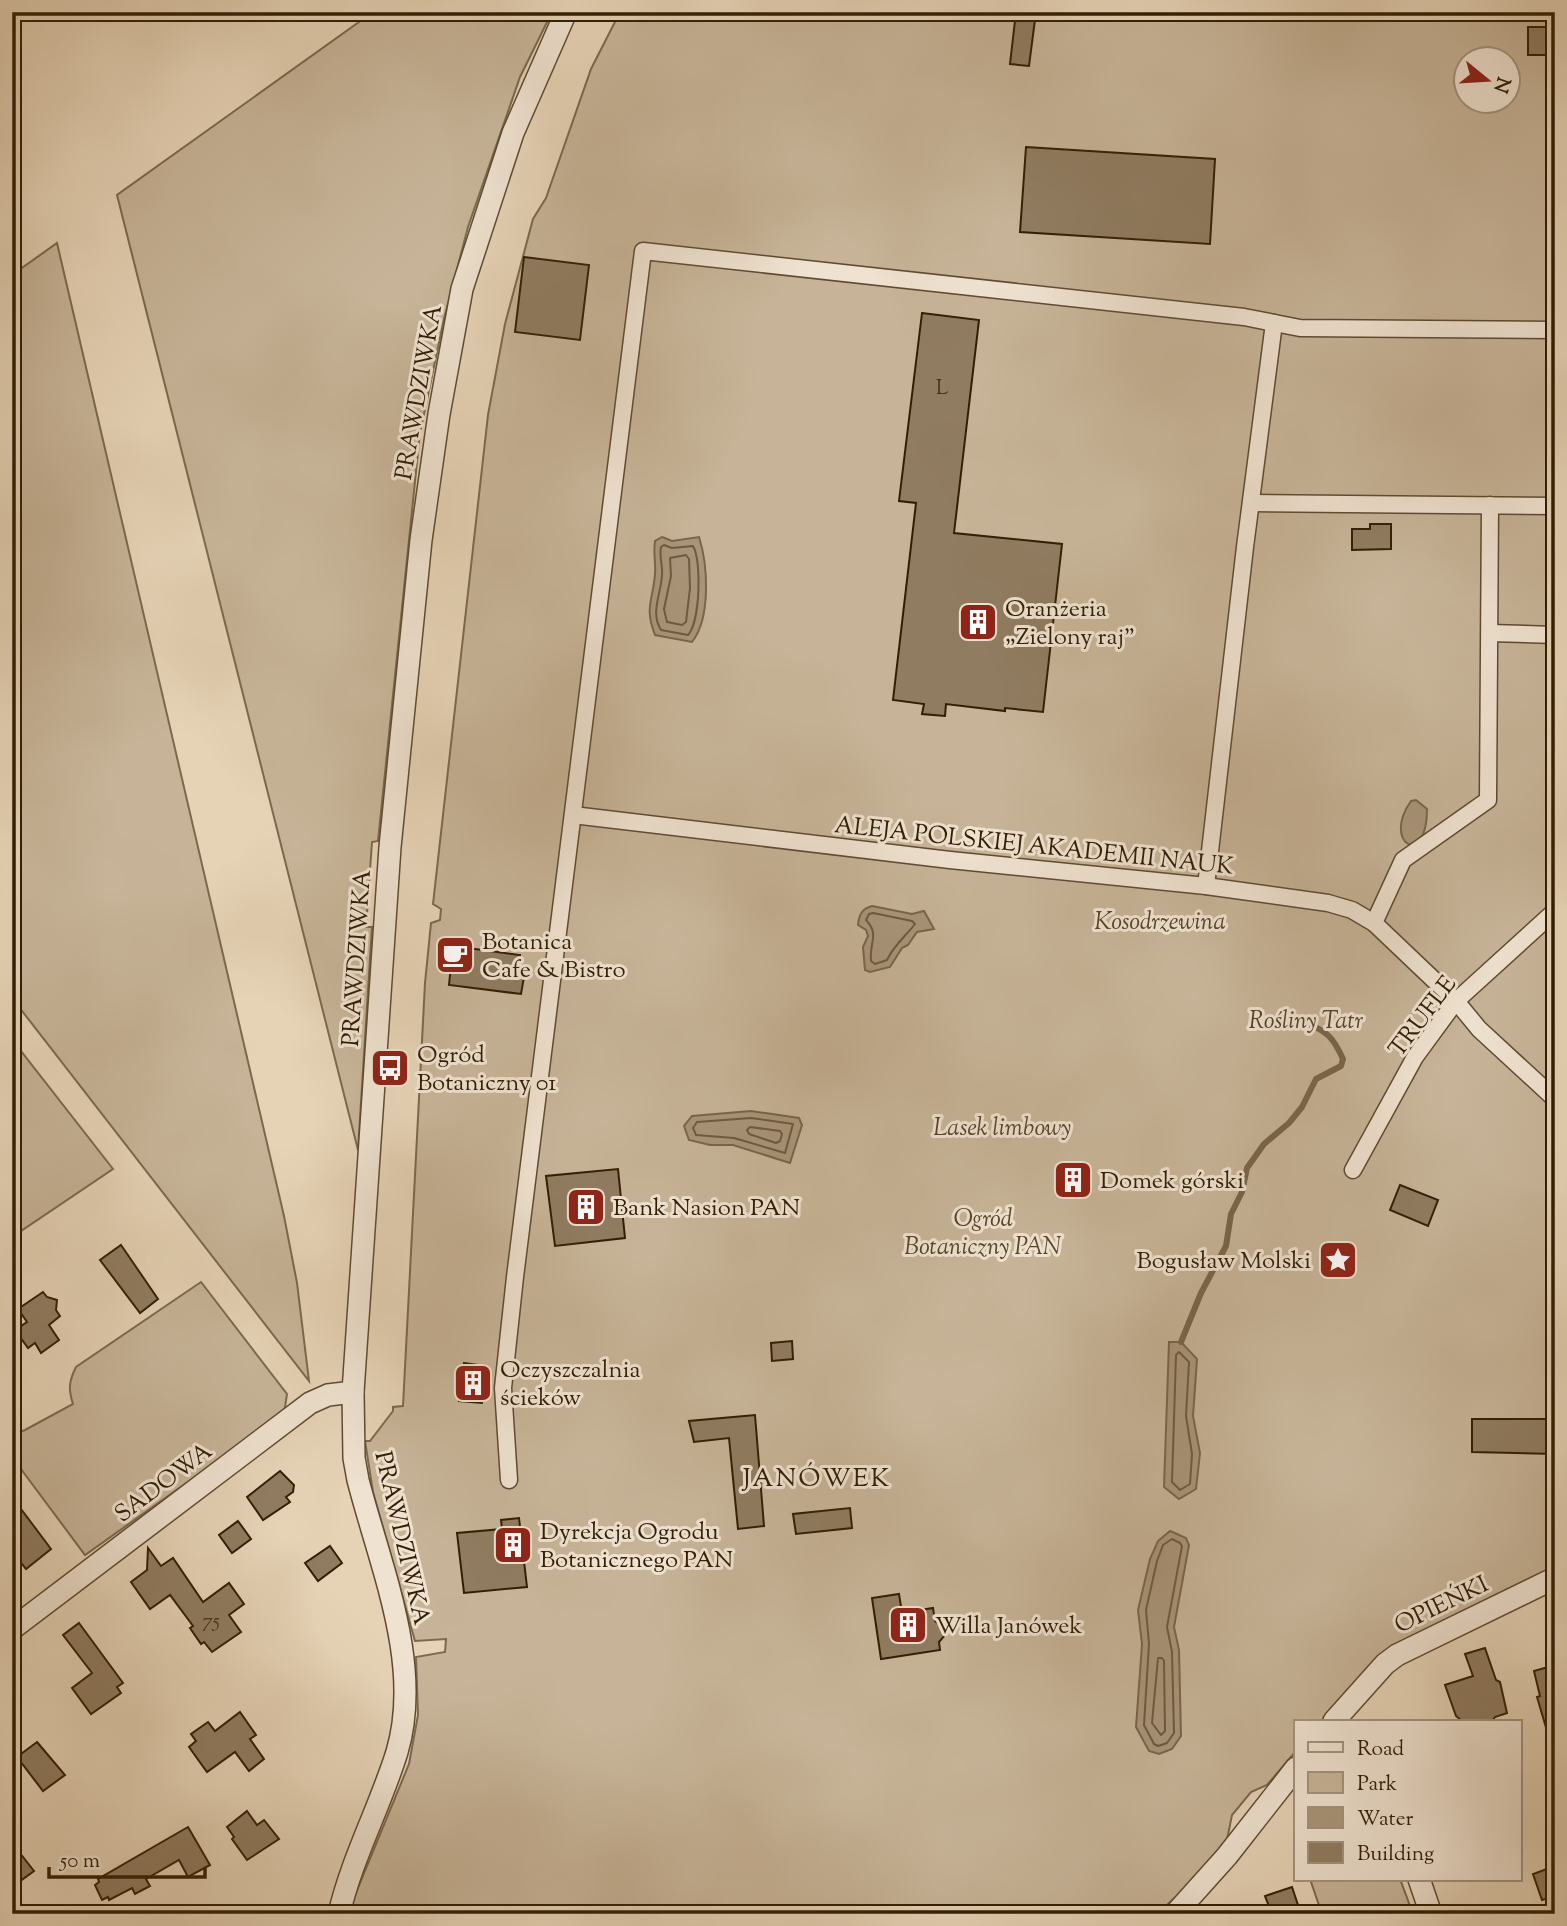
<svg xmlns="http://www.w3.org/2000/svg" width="1567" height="1926" font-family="'Sorts Mill Goudy',serif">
	<rect width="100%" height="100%" fill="#e6d3b6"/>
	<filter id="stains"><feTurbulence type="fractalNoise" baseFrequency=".00286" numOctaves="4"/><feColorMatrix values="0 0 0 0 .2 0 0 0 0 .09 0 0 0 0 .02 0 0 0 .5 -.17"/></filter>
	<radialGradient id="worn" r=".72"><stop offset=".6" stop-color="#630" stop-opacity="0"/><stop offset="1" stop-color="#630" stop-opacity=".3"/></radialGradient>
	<g fill="#c7b498" stroke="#7c694e" stroke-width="2" fill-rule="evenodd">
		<polygon points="373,12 552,12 520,77 468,227 444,319 420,433 378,841 372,842 366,927 372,927 358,1150 117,195"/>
		<path d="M620 12H1555V1569L1381 1654 1322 1721H1296V1751L1267 1785 1251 1792 1232 1815 1227 1840 1192 1882 1157 1914H350L355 1895 409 1764 418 1715 416 1657 445 1652 446 1639 415 1641 373 1492 365 1441H370L393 1411V1407L403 1406 425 983 431 923 440 920 441 909 433 904 488 415 505 324 533 219 546 198 591 69ZM1466 60H1508V102H1466Z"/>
		<polygon points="57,243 284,1216 297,1283 309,1381 12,998 12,275"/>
		<polygon points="12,1045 17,1046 113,1169 12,1237"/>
		<path d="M201 1282 287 1394 284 1414 85 1555 12 1457V1435L25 1430 73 1404C68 1389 69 1381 76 1367Z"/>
		<polygon points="1310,1879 1400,1879 1413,1914 1322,1914"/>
	</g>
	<g fill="#a9957a" stroke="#79654b" stroke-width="2">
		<path d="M662 537 672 541 699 537C708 565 711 618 692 642L655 635C644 607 653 601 655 574 656 563 653 553 655 541Z"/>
		<path d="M1416 800 1427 809C1427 870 1381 843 1411 801Z"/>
		<path d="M872 906 912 914 924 911 934 929 917 932 908 945 902 948 890 967 870 972 865 970 863 947 868 936 866 930 858 925C859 914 862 909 872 906Z"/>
		<polygon points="751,1111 799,1118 802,1125 790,1163 733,1145 710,1145 689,1140 684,1126 692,1116"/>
		<polygon points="1169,1342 1181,1342 1197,1359 1193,1416 1200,1453 1196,1489 1179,1499 1164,1487"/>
		<polygon points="1170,1531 1186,1538 1189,1545 1174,1627 1179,1650 1181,1736 1172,1749 1159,1754 1149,1751 1136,1727 1142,1644 1138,1610 1150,1559 1158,1541"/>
	</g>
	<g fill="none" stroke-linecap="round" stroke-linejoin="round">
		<g stroke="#6e5a40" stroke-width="2">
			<path d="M664 545 672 548 693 546C702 561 700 622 688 635L661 630C650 612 661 595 662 575 663 566 659 557 661 547Z"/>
			<polygon points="686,555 689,559 690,588 686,622 682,625 667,622 664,609 671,576 670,558"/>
			<path d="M873 913 912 921 915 924C905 937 894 945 887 960L875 964 871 961C869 942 880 935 866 920L869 914Z"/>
			<polygon points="751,1118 793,1124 785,1153 734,1138 696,1135 693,1128 697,1122"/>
			<polygon points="750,1127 780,1131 782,1134 780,1141 776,1143 749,1134 747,1130"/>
			<polygon points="1179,1352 1189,1362 1186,1416 1192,1454 1190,1484 1180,1490 1172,1482 1176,1355"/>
			<polygon points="1172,1539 1180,1543 1182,1546 1167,1627 1172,1652 1174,1733 1167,1743 1158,1746 1154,1744 1144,1725 1149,1644 1146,1610 1157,1561 1163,1545"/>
			<polygon points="1158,1658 1162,1658 1164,1661 1165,1731 1161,1735 1152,1723"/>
		</g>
		<path stroke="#79654b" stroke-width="6" d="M1181 1342 1201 1293 1226 1246 1231 1214 1242 1192 1247 1168 1264 1144 1289 1123 1302 1107 1316 1079 1341 1066 1343 1059C1333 1037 1327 1031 1304 1022"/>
	</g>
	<g fill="#907c61" stroke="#321e05" stroke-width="2">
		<polygon points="1016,12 1036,12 1029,66 1010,64"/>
		<rect x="1528" y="27" width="21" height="28"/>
		<polygon points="1026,147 1215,159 1210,244 1020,232"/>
		<polygon points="524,257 589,265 580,340 515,332"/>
		<polygon points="922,313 979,320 954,533 1062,544 1043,712 1005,708 1005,711 946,704 945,716 922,714 924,704 893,700 916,503 899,501"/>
		<polygon points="1370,524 1391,524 1391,549 1352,550 1352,529 1370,529"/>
		<polygon points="453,946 520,955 518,976 524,977 521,994 449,985"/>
		<polygon points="618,1169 625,1238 555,1246 546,1176"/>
		<polygon points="1058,1169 1090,1173 1087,1192 1056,1188"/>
		<polygon points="1400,1185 1438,1200 1428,1226 1390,1210"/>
		<polygon points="121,1245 158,1299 140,1313 100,1260"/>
		<polygon points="43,1292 47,1297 57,1300 56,1310 60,1316 49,1325 59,1340 41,1353 35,1343 28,1348 15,1330 27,1322 18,1309"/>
		<polygon points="792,1341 793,1359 772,1361 771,1343"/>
		<polygon points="464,1363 486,1366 482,1403 459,1401"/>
		<polygon points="755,1415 764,1526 738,1529 729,1438 694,1442 689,1421"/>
		<polygon points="1472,1419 1555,1419 1555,1454 1472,1452"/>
		<polygon points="280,1471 294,1485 293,1492 286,1497 290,1502 263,1520 247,1497"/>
		<polygon points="12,1497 51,1549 26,1569 12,1551"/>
		<polygon points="850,1508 852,1528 796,1534 793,1514"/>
		<polygon points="519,1518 527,1587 464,1593 457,1533 502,1529 501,1520"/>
		<polygon points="238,1521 251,1539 232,1553 219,1535"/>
		<polygon points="330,1546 342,1563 318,1581 305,1563"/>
		<polygon points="148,1548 161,1566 173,1558 203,1602 229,1583 244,1604 229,1615 241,1632 212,1652 204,1642 201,1644 190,1628 193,1626 170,1595 150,1609 131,1582 147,1570"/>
		<polygon points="899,1594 902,1613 933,1608 935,1621 944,1628 945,1635 939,1642 940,1650 881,1659 872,1598"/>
		<polygon points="79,1623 123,1683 117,1687 121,1693 91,1714 72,1688 92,1673 63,1635"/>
		<polygon points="1485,1648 1496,1680 1500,1682 1507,1713 1495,1717 1492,1721 1462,1721 1456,1716 1445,1685 1473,1676 1465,1654"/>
		<polygon points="1555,1665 1555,1740 1550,1741 1537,1697 1540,1696 1534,1671"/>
		<polygon points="240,1712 256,1735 250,1739 264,1759 249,1771 235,1752 207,1772 189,1747 196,1741 191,1734 208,1722 215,1731"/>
		<polygon points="37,1742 65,1775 43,1791 17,1757"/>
		<polygon points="247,1811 257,1825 264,1820 279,1839 247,1860 232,1839 234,1837 227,1827"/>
		<polygon points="188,1827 210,1865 188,1877 179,1860 146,1879 150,1886 135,1894 132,1888 109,1900 108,1897 102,1900 95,1885 99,1882 98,1879"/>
		<polygon points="12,1843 34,1871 12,1887"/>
		<polygon points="1555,1866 1555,1896 1542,1900 1533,1874"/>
		<polygon points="1292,1887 1301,1914 1272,1914 1265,1896"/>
	</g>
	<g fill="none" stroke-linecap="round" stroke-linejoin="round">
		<g stroke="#5f4b31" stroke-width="19">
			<g id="pedestrian">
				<polyline points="1251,503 1555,506"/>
				<polyline points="1490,633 1555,635"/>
				<polyline points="573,815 950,860 1206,886 1328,903 1352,910 1374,923 1456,1001 1479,1029 1555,1099"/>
				<polyline points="1206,886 1245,547 1274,323"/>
				<polyline points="1374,923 1403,860 1488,800 1490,505"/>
				<polyline points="1353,1170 1415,1057 1456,1001 1555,911"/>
				<polyline points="509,1480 503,1388 515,1277 643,251 1244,317 1300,328 1555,330"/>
			</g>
		</g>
		<g stroke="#5f4b31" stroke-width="24">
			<g id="minor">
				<polyline points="12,1629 310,1403 328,1395 353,1392"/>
				<polyline points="1334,1721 1385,1664 1397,1655 1555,1578"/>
				<polyline points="1419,1879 1431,1914"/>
				<path d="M339 1914C352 1858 380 1807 397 1752 423 1664 380 1566 358 1480L354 1458 353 1392 390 847 421 540 439 414 462 289 513 133 566 12"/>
				<polyline points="1175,1914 1227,1856 1296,1768"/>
			</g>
		</g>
		<use href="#pedestrian" stroke="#efe2d0" stroke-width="16"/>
		<use href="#minor" stroke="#efe2d0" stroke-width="21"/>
	</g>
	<defs>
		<g id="building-square" transform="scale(2.0125)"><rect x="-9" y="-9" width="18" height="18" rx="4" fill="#8f2418" stroke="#efe2d0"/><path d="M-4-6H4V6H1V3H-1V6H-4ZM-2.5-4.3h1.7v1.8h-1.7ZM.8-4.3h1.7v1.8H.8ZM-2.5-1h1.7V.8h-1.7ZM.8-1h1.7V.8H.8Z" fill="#fff"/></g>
		<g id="cafe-square" transform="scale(2.0125)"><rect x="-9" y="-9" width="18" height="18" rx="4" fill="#8f2418" stroke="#efe2d0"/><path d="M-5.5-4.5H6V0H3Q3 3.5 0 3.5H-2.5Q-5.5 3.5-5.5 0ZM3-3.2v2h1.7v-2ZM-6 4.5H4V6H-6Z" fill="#fff"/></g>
		<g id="bus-square" transform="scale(2.0125)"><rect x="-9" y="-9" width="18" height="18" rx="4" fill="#8f2418" stroke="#efe2d0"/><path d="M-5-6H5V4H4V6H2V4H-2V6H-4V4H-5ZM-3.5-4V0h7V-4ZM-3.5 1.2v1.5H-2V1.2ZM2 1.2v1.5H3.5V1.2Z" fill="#fff"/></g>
		<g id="sight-square" transform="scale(2.0125)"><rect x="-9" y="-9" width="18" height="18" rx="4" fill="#8f2418" stroke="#efe2d0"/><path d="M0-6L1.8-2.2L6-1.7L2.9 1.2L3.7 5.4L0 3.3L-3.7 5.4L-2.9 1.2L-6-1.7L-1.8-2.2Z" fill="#fff"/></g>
	</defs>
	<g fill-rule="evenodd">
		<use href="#building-square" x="978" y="622"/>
		<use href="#cafe-square" x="455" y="955"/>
		<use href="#bus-square" x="390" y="1068"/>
		<use href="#building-square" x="1073" y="1180"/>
		<use href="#building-square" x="586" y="1207"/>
		<use href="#sight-square" x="1338" y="1260"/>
		<use href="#building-square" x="473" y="1383"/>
		<use href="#building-square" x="513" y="1545"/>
		<use href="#building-square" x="908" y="1625"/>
	</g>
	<g text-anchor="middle" stroke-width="6" stroke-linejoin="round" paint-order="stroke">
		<g font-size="21" fill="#4a361c">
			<text x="942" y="394">L</text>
			<text x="211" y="1627">75</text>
		</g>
		<g font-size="24" fill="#321e05" stroke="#efe2d0">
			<text transform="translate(418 392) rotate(-80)" y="8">PRAWDZIWKA</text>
			<text transform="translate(1034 845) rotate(6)" y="8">ALEJA POLSKIEJ AKADEMII NAUK</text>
			<text transform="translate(356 958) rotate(-86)" y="8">PRAWDZIWKA</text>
			<text transform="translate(1422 1016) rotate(-53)" y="8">TRUFLE</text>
			<text transform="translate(163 1482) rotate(-37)" y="8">SADOWA</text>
			<text transform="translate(403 1538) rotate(77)" y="8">PRAWDZIWKA</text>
			<text transform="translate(1441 1604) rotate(-26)" y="8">OPIEŃKI</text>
		</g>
		<g font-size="24" fill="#321e05" stroke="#efe2d0" text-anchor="start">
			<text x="1005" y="616">Oranżeria<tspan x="1005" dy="28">„Zielony raj”</tspan></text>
			<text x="482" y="949">Botanica<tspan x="482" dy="28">Cafe &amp; Bistro</tspan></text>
			<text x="417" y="1062">Ogród<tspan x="417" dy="28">Botaniczny 01</tspan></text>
			<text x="1100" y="1188">Domek górski</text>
			<text x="613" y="1215">Bank Nasion PAN</text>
			<text x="1311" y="1268" text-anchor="end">Bogusław Molski</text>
			<text x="500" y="1377">Oczyszczalnia<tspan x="500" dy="28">ścieków</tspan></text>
			<text x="540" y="1539">Dyrekcja Ogrodu<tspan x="540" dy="28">Botanicznego PAN</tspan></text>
			<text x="935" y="1633">Willa Janówek</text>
		</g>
		<g font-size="24" font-style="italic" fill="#57442a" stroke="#efe2d0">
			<text x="1160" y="929">Kosodrzewina</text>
			<text x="1306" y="1028">Rośliny Tatr</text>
			<text x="1002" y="1135">Lasek limbowy</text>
			<text x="983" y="1226">Ogród<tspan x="983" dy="28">Botaniczny PAN</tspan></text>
		</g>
		<g font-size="26" letter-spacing="2" fill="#321e05" stroke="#efe2d0">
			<text x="817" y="1486">JANÓWEK</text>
		</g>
	</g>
	<rect width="1567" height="1926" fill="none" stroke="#e6d3b6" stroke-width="42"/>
	<rect x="14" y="14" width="1539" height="1898" fill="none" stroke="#321e05" stroke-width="3.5"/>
	<rect x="21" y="21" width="1525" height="1884" fill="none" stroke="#321e05" stroke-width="2"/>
	<rect x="1294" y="1720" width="228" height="161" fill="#efe2d0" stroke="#a3947f" stroke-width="2"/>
	<rect x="1308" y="1742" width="35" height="10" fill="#efe2d0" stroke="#a3947f" stroke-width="2"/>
	<text x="1357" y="1755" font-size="21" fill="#321e05">Road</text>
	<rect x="1308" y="1772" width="35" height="21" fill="#c7b498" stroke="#a3947f" stroke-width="2"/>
	<text x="1357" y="1790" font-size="21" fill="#321e05">Park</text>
	<rect x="1308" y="1807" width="35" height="21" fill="#a9957a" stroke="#a3947f" stroke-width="2"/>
	<text x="1357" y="1825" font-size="21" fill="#321e05">Water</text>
	<rect x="1308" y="1842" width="35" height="21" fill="#907c61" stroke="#a3947f" stroke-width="2"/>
	<text x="1357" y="1860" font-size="21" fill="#321e05">Building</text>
	<g transform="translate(1487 80) rotate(108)"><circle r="33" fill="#efe2d0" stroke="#a3947f" stroke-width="2"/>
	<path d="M0-5L12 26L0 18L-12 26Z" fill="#8f2418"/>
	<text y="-10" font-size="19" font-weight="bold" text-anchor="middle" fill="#321e05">N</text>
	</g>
	<path d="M49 1867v10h156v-10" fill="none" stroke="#321e05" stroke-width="3.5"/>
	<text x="60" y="1867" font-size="21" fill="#321e05" stroke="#efe2d0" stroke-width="5" paint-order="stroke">50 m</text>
	<rect width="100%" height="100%" filter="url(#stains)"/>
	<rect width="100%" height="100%" fill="url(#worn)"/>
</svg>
